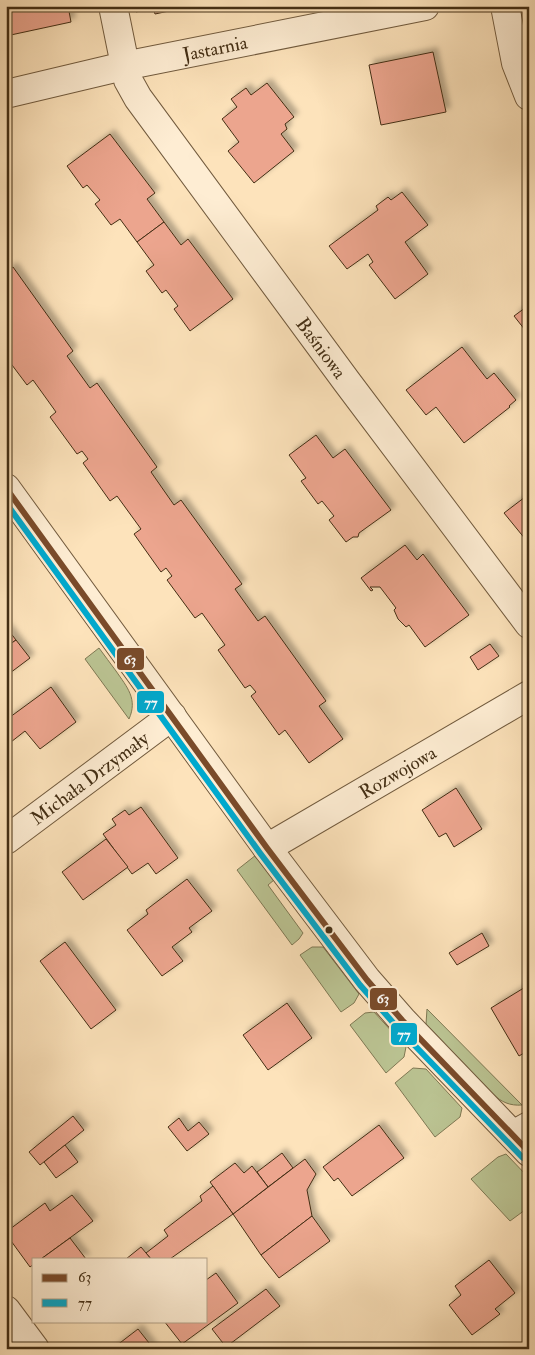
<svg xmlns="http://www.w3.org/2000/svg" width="535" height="1355" font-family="'IM FELL Double Pica',serif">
	<defs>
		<filter id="shadow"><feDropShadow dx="4.5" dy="-4.5" stdDeviation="2.5" flood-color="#0004"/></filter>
	</defs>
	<rect width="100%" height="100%" fill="#fde3bb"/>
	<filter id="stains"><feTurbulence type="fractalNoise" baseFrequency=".004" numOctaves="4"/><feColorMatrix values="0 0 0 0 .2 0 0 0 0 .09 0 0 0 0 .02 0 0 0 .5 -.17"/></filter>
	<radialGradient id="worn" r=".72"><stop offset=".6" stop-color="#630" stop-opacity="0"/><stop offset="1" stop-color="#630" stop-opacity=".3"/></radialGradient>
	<g fill="#bbc493" stroke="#7f7954">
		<path d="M99 648C105 656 110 663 116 671 127 687 138 699 129 719L85 659Z"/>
		<polygon points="256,855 274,880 268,885 303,933 299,939 292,945 237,870"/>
		<polygon points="312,947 323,947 359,994 354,1003 341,1012 300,955"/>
		<path d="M427 1009 522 1105C510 1106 501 1102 493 1094L426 1024Z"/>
		<polygon points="374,1012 406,1047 404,1057 386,1073 350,1025 365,1013"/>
		<polygon points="413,1068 426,1069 462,1108 460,1117 435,1137 395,1083"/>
		<polygon points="506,1154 529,1178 529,1207 510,1221 471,1179 498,1157"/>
	</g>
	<g fill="#eca58e" stroke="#432e14" filter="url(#shadow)">
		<polygon points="6,6 68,6 71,22 6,36"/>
		<polygon points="135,6 183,6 183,8 155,14 153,8 136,12"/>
		<polygon points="433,52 446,112 381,125 369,65"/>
		<polygon points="267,83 294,117 285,124 287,129 281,134 294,151 254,183 228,151 239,142 222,119 237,107 231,99 246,88 251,95"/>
		<polygon points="110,134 155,193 147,199 164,222 137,242 120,219 111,225 95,204 100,200 87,185 83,188 67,166"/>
		<polygon points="402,192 428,225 405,242 428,274 395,299 369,265 373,262 368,254 347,269 329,246 378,210 376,206 388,197 391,200"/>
		<polygon points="164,222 181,245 188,239 233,299 190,331 174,309 178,306 166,290 162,293 146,271 154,265 137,242"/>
		<polygon points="13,267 73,351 67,356 90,388 97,383 157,467 151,472 174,505 181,500 242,584 235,589 258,621 265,616 326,701 319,706 343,739 309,763 285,730 279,735 251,696 256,692 250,685 245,688 218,650 225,645 202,613 195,618 167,580 172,576 166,568 161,572 134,534 141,529 117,496 110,501 83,463 88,459 82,451 77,454 50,417 56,412 33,380 27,385 6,357 6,271"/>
		<polygon points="529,305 529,335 514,316"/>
		<polygon points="462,347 487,379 494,373 516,400 509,406 510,407 464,443 436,407 426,415 406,390"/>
		<polygon points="316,435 333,458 345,449 391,510 359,533 358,537 353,537 346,542 329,520 334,516 322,501 318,504 301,481 306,478 289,455"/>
		<polygon points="529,494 529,538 526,540 504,513"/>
		<polygon points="405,545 417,560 423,554 469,615 425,647 409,625 406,627 398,619 394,610 396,608 380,587 370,587 373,590 371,591 361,578"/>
		<polygon points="6,627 16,640 6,647"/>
		<polygon points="16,640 30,658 6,676 6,647"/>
		<polygon points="490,644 499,656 478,670 470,657"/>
		<polygon points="51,687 76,722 40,749 25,731 11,742 6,735 6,720"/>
		<polygon points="456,788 482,829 454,847 446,833 439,837 422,810"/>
		<polygon points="141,807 178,858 156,874 148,863 132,874 103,834 116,825 112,819 125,810 129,815"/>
		<polygon points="106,839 128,867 83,900 62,872"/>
		<polygon points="187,879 212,911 189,928 192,932 172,947 183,961 162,976 127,930 148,914 146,910"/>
		<polygon points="482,933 489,946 457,965 449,953"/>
		<polygon points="65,942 116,1010 91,1029 40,961"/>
		<polygon points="527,986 529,989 529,1050 519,1056 491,1008"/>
		<polygon points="287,1003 312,1038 268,1070 243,1035"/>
		<polygon points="73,1116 84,1130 40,1165 29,1152"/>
		<polygon points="179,1118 188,1131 199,1122 209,1134 187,1151 168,1127"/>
		<polygon points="379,1125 404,1158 352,1196 338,1178 334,1181 323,1167"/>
		<polygon points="65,1145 78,1162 56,1178 44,1162"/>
		<polygon points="282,1153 293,1168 268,1187 257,1172"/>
		<polygon points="305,1159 316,1174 307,1190 312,1216 261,1255 233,1214"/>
		<polygon points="235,1163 244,1173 252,1166 268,1187 233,1214 210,1182"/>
		<polygon points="213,1186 233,1214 170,1259 151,1259 146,1253 168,1236 164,1230 202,1201 200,1196"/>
		<polygon points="72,1195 93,1221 41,1259 34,1259 34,1264 30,1267 6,1234 6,1232 45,1203 50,1211"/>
		<polygon points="312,1216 330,1241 279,1278 261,1255"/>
		<polygon points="70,1238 86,1259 41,1259"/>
		<polygon points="141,1247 151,1259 126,1259"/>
		<polygon points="489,1260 515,1293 495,1309 500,1314 472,1335 449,1305 461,1295 455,1286"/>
		<polygon points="216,1273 238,1303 182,1344 164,1321 206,1321 206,1280"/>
		<polygon points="266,1289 280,1306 226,1347 212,1329"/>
		<polygon points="138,1329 153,1348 152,1349 112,1349"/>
	</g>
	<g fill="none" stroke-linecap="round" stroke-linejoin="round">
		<g stroke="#725b3e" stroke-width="30">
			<g id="minor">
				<path id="s1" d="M113 6 128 80 138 98 347 382 529 624"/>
				<polyline points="505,6 516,63 529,96"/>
				<path id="s2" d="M6 94 124 66 425 6"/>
				<path id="s3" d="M6 840 172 716"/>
				<path id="s4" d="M267 848 529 695"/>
				<polyline points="513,1135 529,1126"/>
				<polyline points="6,1310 35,1349"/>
			</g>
		</g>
		<g stroke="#725b3e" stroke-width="30">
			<polyline id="tertiary" points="6,488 267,848 367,980 402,1020 529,1152"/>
		</g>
		<use href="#minor" stroke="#feedd3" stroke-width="28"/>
		<use href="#tertiary" stroke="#feedd3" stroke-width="28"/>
		<g stroke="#feedd3" stroke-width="10">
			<polyline id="bus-1" points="6,488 267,848 367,980 402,1020 529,1152"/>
		</g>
		<g stroke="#feedd3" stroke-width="10">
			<polyline id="bus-2" points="6,503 260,853 360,985 396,1026 523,1158"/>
		</g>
		<use href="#bus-1" stroke="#7a4b2a" stroke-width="6"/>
		<use href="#bus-2" stroke="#00a9ce" stroke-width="6"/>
	</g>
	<circle fill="#432e14" stroke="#feedd3" stroke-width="2" cx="329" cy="930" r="4.5"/>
	<g text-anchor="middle" stroke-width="4" stroke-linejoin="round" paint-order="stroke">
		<g font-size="19" fill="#432e14" stroke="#feedd3">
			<text dy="7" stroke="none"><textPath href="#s2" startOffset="214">Jastarnia</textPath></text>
			<text dy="7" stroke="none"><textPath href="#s1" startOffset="406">Baśniowa</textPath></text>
			<text dy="7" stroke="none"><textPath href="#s4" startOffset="151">Rozwojowa</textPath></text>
			<text dy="7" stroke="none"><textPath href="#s3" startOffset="104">Michała Drzymały</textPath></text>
		</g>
	</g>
	<g stroke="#feedd3" stroke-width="2">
		<rect x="116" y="647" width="29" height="24" rx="5" fill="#7a4b2a"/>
		<rect x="136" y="690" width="29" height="24" rx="5" fill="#00a9ce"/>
		<rect x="369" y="987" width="29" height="24" rx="5" fill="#7a4b2a"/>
		<rect x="390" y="1022" width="28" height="24" rx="5" fill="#00a9ce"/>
	</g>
	<g font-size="14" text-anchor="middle" font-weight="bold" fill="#fff">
		<text x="130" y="664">63</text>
		<text x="151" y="707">77</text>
		<text x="383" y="1003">63</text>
		<text x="404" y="1039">77</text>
	</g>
	<rect width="535" height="1355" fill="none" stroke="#fde3bb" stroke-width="25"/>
	<rect x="8" y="8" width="520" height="1340" fill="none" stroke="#432e14" stroke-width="2.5"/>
	<rect x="12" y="12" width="510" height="1330" fill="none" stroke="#432e14"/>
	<rect x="32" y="1258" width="175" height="65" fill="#feedd3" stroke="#b3a187"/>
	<rect x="42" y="1274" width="25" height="8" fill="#7a4b2a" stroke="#b3a187"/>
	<text x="78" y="1282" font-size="15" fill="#432e14">63</text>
	<rect x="42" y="1299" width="25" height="8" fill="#00a9ce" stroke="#b3a187"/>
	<text x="78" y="1308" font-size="15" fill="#432e14">77</text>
	<rect width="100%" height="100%" filter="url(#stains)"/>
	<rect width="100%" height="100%" fill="url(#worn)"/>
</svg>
